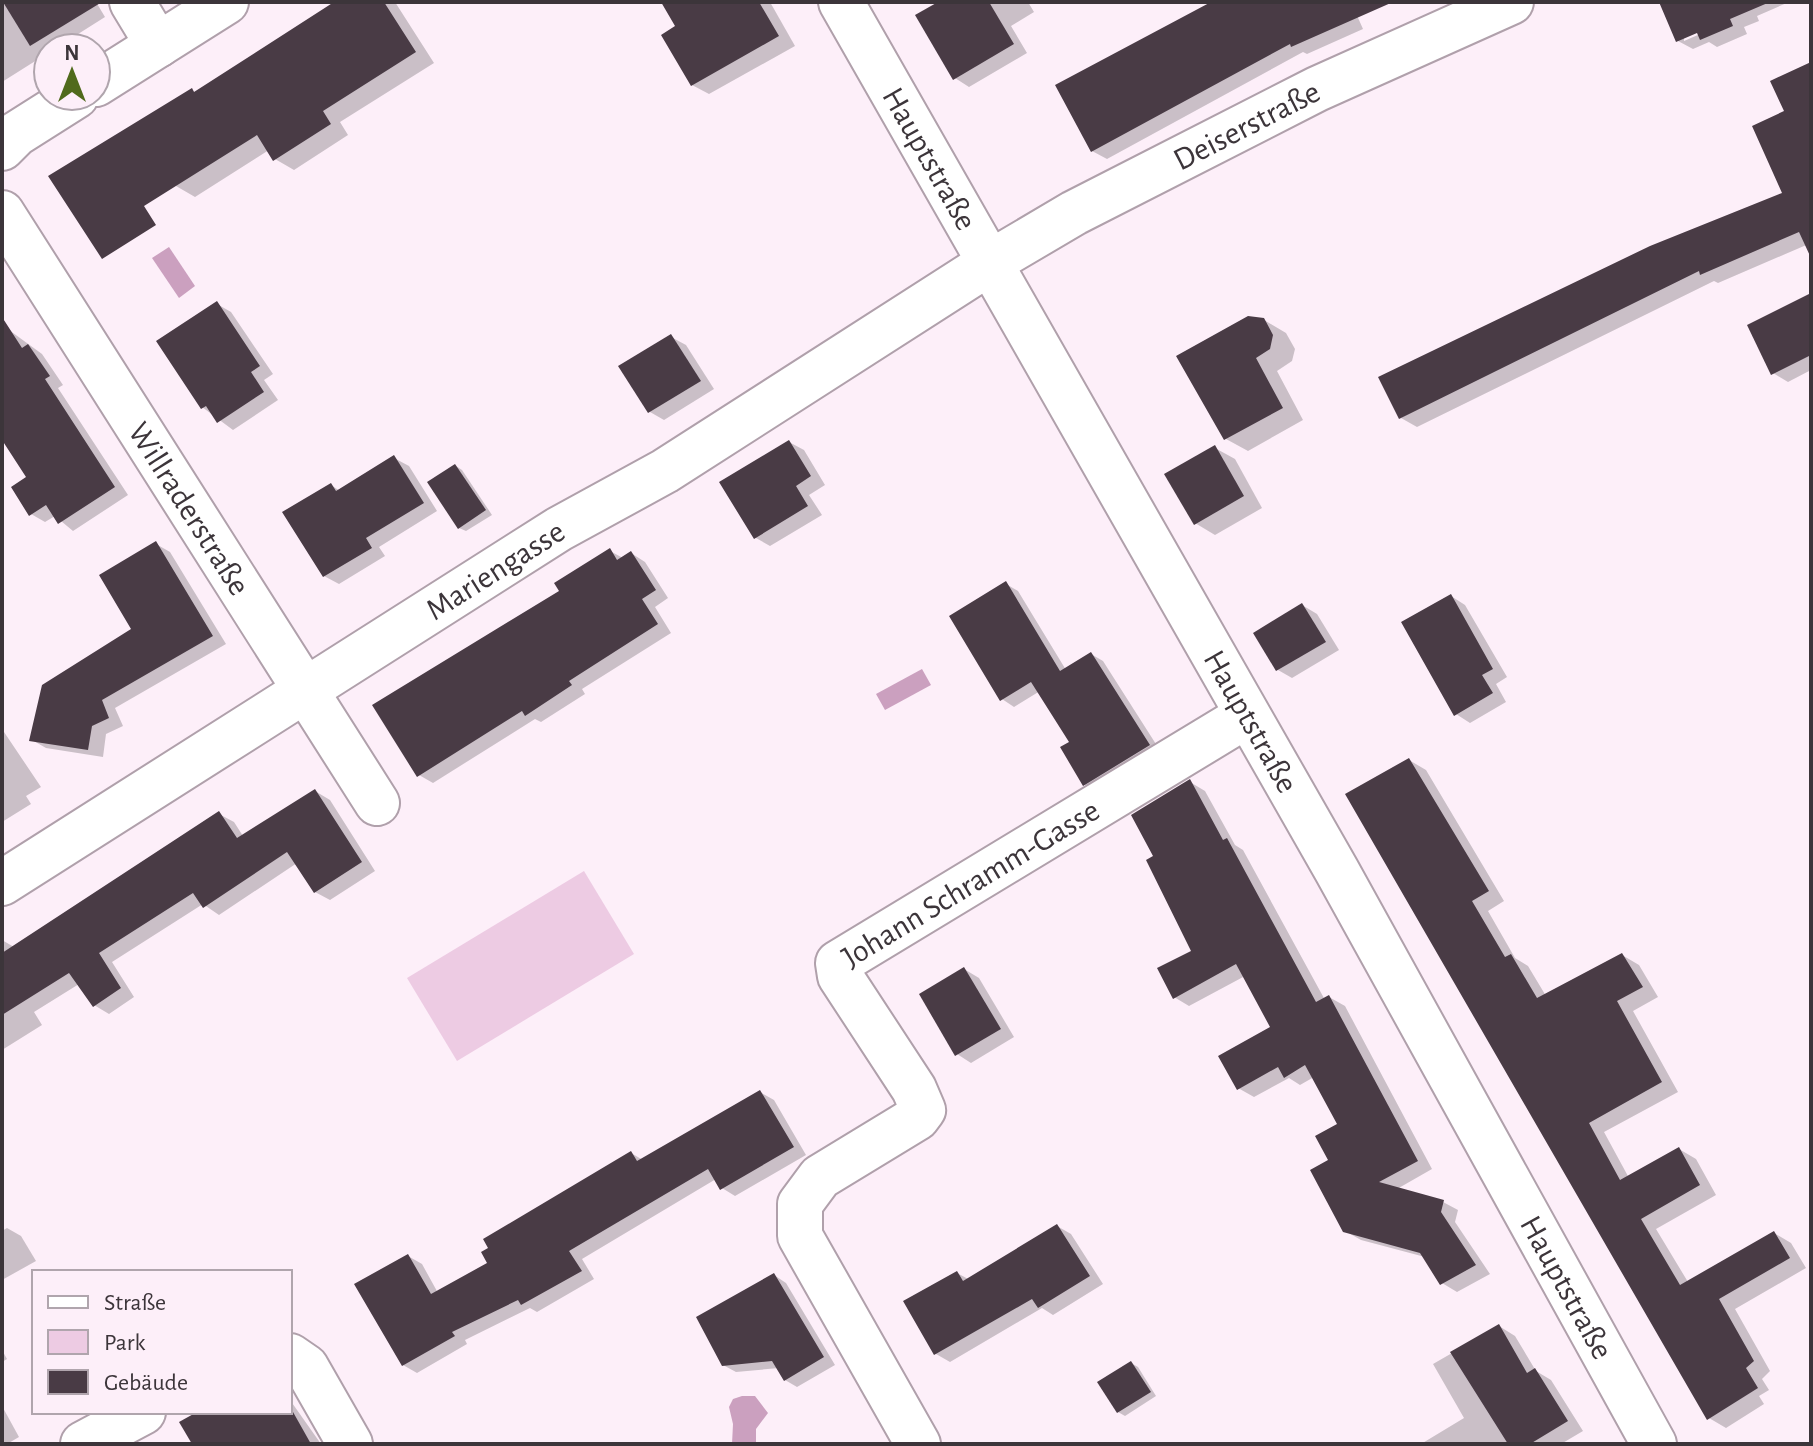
<svg xmlns="http://www.w3.org/2000/svg" width="1813" height="1446" font-family="'Alegreya Sans',sans-serif">
	<rect width="100%" height="100%" fill="#fdeff9"/>
	<polygon fill="#edcbe3" points="584,871 634,954 457,1061 407,978"/>
	<g fill="#cba0bf">
		<polygon points="169,247 195,286 179,298 152,258"/>
		<polygon points="922,669 931,685 885,710 876,694"/>
		<polygon points="742,1396 755,1396 768,1413 756,1429 756,1444 732,1444 733,1424 729,1407 733,1399"/>
	</g>
	<g fill="#0003" fill-rule="evenodd">
		<polygon points="2,2 96,2 105,17 56,48 48,48 48,53 2,82"/>
		<polygon points="338,2 395,2 434,63 340,122 348,135 294,170 275,159 269,150 195,197 176,186 192,90 196,93"/>
		<polygon points="674,2 770,2 795,46 709,94 692,85"/>
		<polygon points="942,2 1028,2 1034,12 1011,26 1027,53 969,87 955,78"/>
		<polygon points="1215,2 1351,2 1363,29 1307,54 1303,52 1107,159 1092,151"/>
		<path d="M1661 2H1789L1757 16 1759 21 1744 27 1747 34 1717 47 1709 42 1693 49 1678 41ZM1706 28 1707 31 1684 41V37Z"/>
		<polygon points="1811,64 1811,243 1718,283 1714,281 1417,427 1401,418 1784,194 1787,112"/>
		<polygon points="1811,296 1811,370 1788,382 1773,373"/>
		<polygon points="217,304 231,312 273,374 264,380 278,400 233,430 202,407"/>
		<polygon points="1264,320 1286,333 1295,349 1292,361 1277,371 1303,420 1248,451 1226,439"/>
		<polygon points="9,330 42,354 63,385 58,388 128,495 73,531 55,516 45,522 31,514 29,478 2,437 2,334"/>
		<polygon points="671,337 686,345 714,389 664,420 650,412"/>
		<polygon points="789,442 804,450 825,485 809,495 822,515 770,546 756,538 722,483"/>
		<polygon points="1215,448 1235,459 1262,508 1215,535 1195,523"/>
		<polygon points="394,458 409,466 437,511 379,547 385,556 339,584 324,576 331,485 340,491"/>
		<polygon points="456,466 462,470 492,515 466,531 459,528"/>
		<polygon points="156,544 170,552 226,644 115,708 123,726 106,734 103,757 46,748 32,740 133,630"/>
		<polygon points="610,551 623,558 631,553 645,562 668,598 655,607 671,633 582,689 585,694 541,722 535,719 433,783 419,775 561,591"/>
		<polygon points="1006,584 1018,591 1066,670 1091,654 1103,661 1161,752 1097,791 1084,784 1072,743 1040,691 1014,707 1002,699"/>
		<polygon points="1451,596 1465,605 1507,677 1496,684 1506,702 1470,723 1456,714"/>
		<polygon points="1302,605 1317,614 1339,650 1292,678 1278,670"/>
		<polygon points="2,729 41,787 26,796 31,804 2,822"/>
		<polygon points="1409,760 1426,770 1504,901 1488,911 1515,958 1528,966 1546,996 1622,955 1639,965 1658,997 1633,1011 1678,1092 1604,1132 1629,1178 1679,1149 1696,1159 1716,1195 1656,1229 1688,1282 1774,1233 1791,1243 1806,1268 1735,1309 1770,1371 1762,1379 1769,1390 1759,1396 1764,1404 1726,1428 1709,1418 1348,795"/>
		<polygon points="1190,782 1205,791 1235,845 1243,850 1325,1000 1329,997 1345,1006 1432,1169 1397,1189 1443,1202 1458,1210 1455,1222 1490,1274 1457,1292 1442,1283 1425,1257 1361,1240 1345,1231 1340,1125 1314,1077 1300,1085 1289,1078 1254,1097 1238,1088 1272,1028 1245,976 1189,1006 1174,997 1194,952 1156,857"/>
		<polygon points="315,791 330,800 375,871 330,900 315,892 297,863 219,915 203,904 112,962 134,997 109,1014 94,1005 79,984 34,1012 42,1025 2,1050 2,940 14,947 219,814 234,822 243,836"/>
		<polygon points="964,969 979,978 1014,1037 971,1063 957,1054"/>
		<polygon points="760,1092 774,1100 806,1155 735,1196 722,1188 716,1179 582,1259 594,1279 537,1312 530,1308 465,1340 467,1344 417,1373 403,1365 408,1256 422,1264 438,1293 490,1264 631,1153 643,1160"/>
		<polygon points="1057,1226 1071,1234 1103,1284 1053,1315 1042,1308 950,1362 936,1354 906,1302 957,1273 970,1280"/>
		<polygon points="7,1228 21,1236 36,1261 2,1280 2,1231"/>
		<polygon points="774,1275 786,1283 835,1365 797,1387 785,1380 779,1368 736,1372 723,1365"/>
		<polygon points="1499,1326 1515,1336 1536,1371 1551,1380 1583,1431 1561,1444 1421,1444 1464,1418 1433,1364"/>
		<polygon points="2,1350 7,1359 2,1362"/>
		<polygon points="1131,1363 1138,1367 1156,1396 1125,1416 1118,1412"/>
		<polygon points="290,1400 321,1444 194,1444 201,1412 290,1412"/>
		<polygon points="2,1406 19,1437 7,1444 2,1444"/>
	</g>
	<g fill="#493b45">
		<polygon points="3,2 102,2 30,46"/>
		<polygon points="334,2 384,2 416,52 323,111 331,124 273,161 257,135 144,206 156,225 102,259 48,176 192,88 194,92"/>
		<polygon points="661,2 759,2 779,36 691,86 661,35 675,26"/>
		<polygon points="938,2 989,2 1014,44 953,80 915,15"/>
		<polygon points="1211,2 1393,2 1291,47 1290,44 1091,152 1055,85"/>
		<polygon points="1659,2 1770,2 1730,19 1733,26 1700,40 1697,33 1676,42"/>
		<polygon points="1811,62 1811,258 1799,232 1700,275 1699,271 1399,419 1378,377 1650,246 1782,193 1752,126 1784,111 1770,81"/>
		<polygon points="1811,293 1811,355 1771,375 1747,325"/>
		<polygon points="217,301 260,366 251,372 264,392 217,423 206,406 201,409 156,341"/>
		<polygon points="1248,316 1264,318 1273,335 1270,349 1256,358 1283,408 1224,440 1176,356"/>
		<polygon points="2,317 22,348 28,344 50,376 45,379 115,487 58,524 46,505 29,516 11,487 26,477 2,440"/>
		<polygon points="671,334 701,381 648,413 618,366"/>
		<polygon points="789,440 811,476 796,486 808,506 754,539 719,482"/>
		<polygon points="1215,445 1244,496 1194,525 1164,474"/>
		<polygon points="394,455 424,503 366,538 372,548 323,577 282,512 331,483 336,491"/>
		<polygon points="455,464 486,510 458,529 427,482"/>
		<polygon points="156,541 213,636 102,700 109,718 92,726 88,750 29,741 42,685 131,629 99,575"/>
		<polygon points="610,548 617,560 631,551 656,590 642,599 658,624 569,681 572,685 525,716 522,711 417,777 372,705 559,591 554,583"/>
		<polygon points="1006,581 1060,671 1091,652 1150,745 1083,786 1060,747 1069,742 1031,682 1000,701 949,616"/>
		<polygon points="1451,594 1493,669 1482,675 1493,693 1454,716 1401,622"/>
		<polygon points="1302,603 1326,642 1276,671 1253,633"/>
		<polygon points="1409,758 1489,891 1472,901 1505,957 1511,954 1537,998 1622,953 1643,987 1617,1001 1662,1082 1589,1123 1620,1180 1679,1147 1700,1185 1641,1219 1680,1285 1774,1231 1790,1258 1719,1299 1754,1361 1746,1368 1758,1388 1707,1420 1345,794"/>
		<polygon points="1190,779 1223,840 1227,838 1316,1002 1329,995 1418,1161 1379,1182 1444,1200 1441,1212 1476,1265 1440,1285 1420,1253 1343,1232 1310,1170 1328,1160 1315,1136 1337,1124 1305,1065 1284,1078 1278,1067 1237,1090 1218,1056 1270,1027 1236,964 1173,999 1157,968 1191,951 1146,860 1153,856 1131,815"/>
		<polygon points="315,789 362,862 314,893 287,852 203,908 193,893 99,953 121,988 93,1007 69,973 2,1015 2,953 219,811 237,838"/>
		<polygon points="964,967 1001,1029 955,1056 919,994"/>
		<polygon points="760,1090 794,1147 720,1190 708,1169 569,1251 582,1271 521,1305 518,1300 452,1332 455,1336 402,1366 354,1284 408,1254 431,1294 487,1263 481,1252 488,1248 483,1239 631,1151 637,1161"/>
		<polygon points="1057,1224 1090,1276 1038,1308 1032,1299 934,1355 903,1301 957,1271 963,1281"/>
		<polygon points="774,1273 824,1357 784,1381 772,1361 722,1366 696,1317"/>
		<polygon points="1499,1324 1527,1373 1535,1368 1568,1421 1530,1444 1508,1444 1450,1352"/>
		<polygon points="1131,1361 1151,1392 1117,1413 1097,1382"/>
		<polygon points="197,1412 293,1412 311,1444 192,1444 179,1422"/>
	</g>
	<g fill="none" stroke-linecap="round" stroke-linejoin="round">
		<g stroke="#b0a0ab" stroke-width="48">
			<g id="street">
				<polyline points="132,2 158,45"/>
				<polyline points="96,84 226,2"/>
				<polyline points="2,148 16,134 76,96"/>
				<path id="s1" d="M2 213 377 803"/>
				<path id="s2" d="M2 883 559 529 665 471 991 262 1074 213 1317 89 1511 2"/>
				<polyline points="290,1356 306,1367 350,1444"/>
				<polyline points="83,1444 143,1412"/>
				<path id="s3" d="M918 1444 800 1236V1204L820 1177 917 1118 923 1110 914 1089 840 976 838 963 1246 716"/>
			</g>
		</g>
		<g stroke="#b0a0ab" stroke-width="48">
			<g id="secondary">
				<path id="s4" d="M841 2 1337 871 1654 1444"/>
			</g>
		</g>
		<use href="#street" stroke="#fff" stroke-width="44"/>
		<use href="#secondary" stroke="#fff" stroke-width="44"/>
	</g>
	<g text-anchor="middle" stroke-width="8" stroke-linejoin="round" paint-order="stroke">
		<g font-size="32" fill="#3c353a" stroke="#fdeff9">
			<text dy="11" stroke="none"><textPath href="#s2" startOffset="1458">Deiserstraße</textPath></text>
			<text dy="11" stroke="none"><textPath href="#s4" startOffset="180">Hauptstraße</textPath></text>
			<text dy="11" stroke="none"><textPath href="#s1" startOffset="350">Willraderstraße</textPath></text>
			<text dy="11" stroke="none"><textPath href="#s2" startOffset="584">Mariengasse</textPath></text>
			<text dy="11" stroke="none"><textPath href="#s4" startOffset="828">Hauptstraße</textPath></text>
			<text dy="11" stroke="none"><textPath href="#s3" startOffset="754">Johann Schramm-Gasse</textPath></text>
			<text dy="11" stroke="none"><textPath href="#s4" startOffset="1476">Hauptstraße</textPath></text>
		</g>
	</g>
	<rect width="1813" height="1446" fill="none" stroke="#3c353a" stroke-width="8"/>
	<rect x="32" y="1270" width="260" height="144" fill="#fdeff9" stroke="#b0a5ad" stroke-width="2"/>
	<rect x="48" y="1296" width="40" height="12" fill="#ffffff" stroke="#b0a5ad" stroke-width="2"/>
	<text x="104" y="1310" font-size="24" fill="#3c353a">Straße</text>
	<rect x="48" y="1330" width="40" height="24" fill="#edcbe3" stroke="#b0a5ad" stroke-width="2"/>
	<text x="104" y="1350" font-size="24" fill="#3c353a">Park</text>
	<rect x="48" y="1370" width="40" height="24" fill="#493b45" stroke="#b0a5ad" stroke-width="2"/>
	<text x="104" y="1390" font-size="24" fill="#3c353a">Gebäude</text>
	<g transform="translate(72 72)"><circle r="38" fill="#fdeff9" stroke="#b0a5ad" stroke-width="2"/>
	<path d="M0-6L14 30L0 20L-14 30Z" fill="#506a1c"/>
	<text y="-12" font-size="22" font-weight="bold" text-anchor="middle" fill="#3c353a">N</text>
	</g>
</svg>
